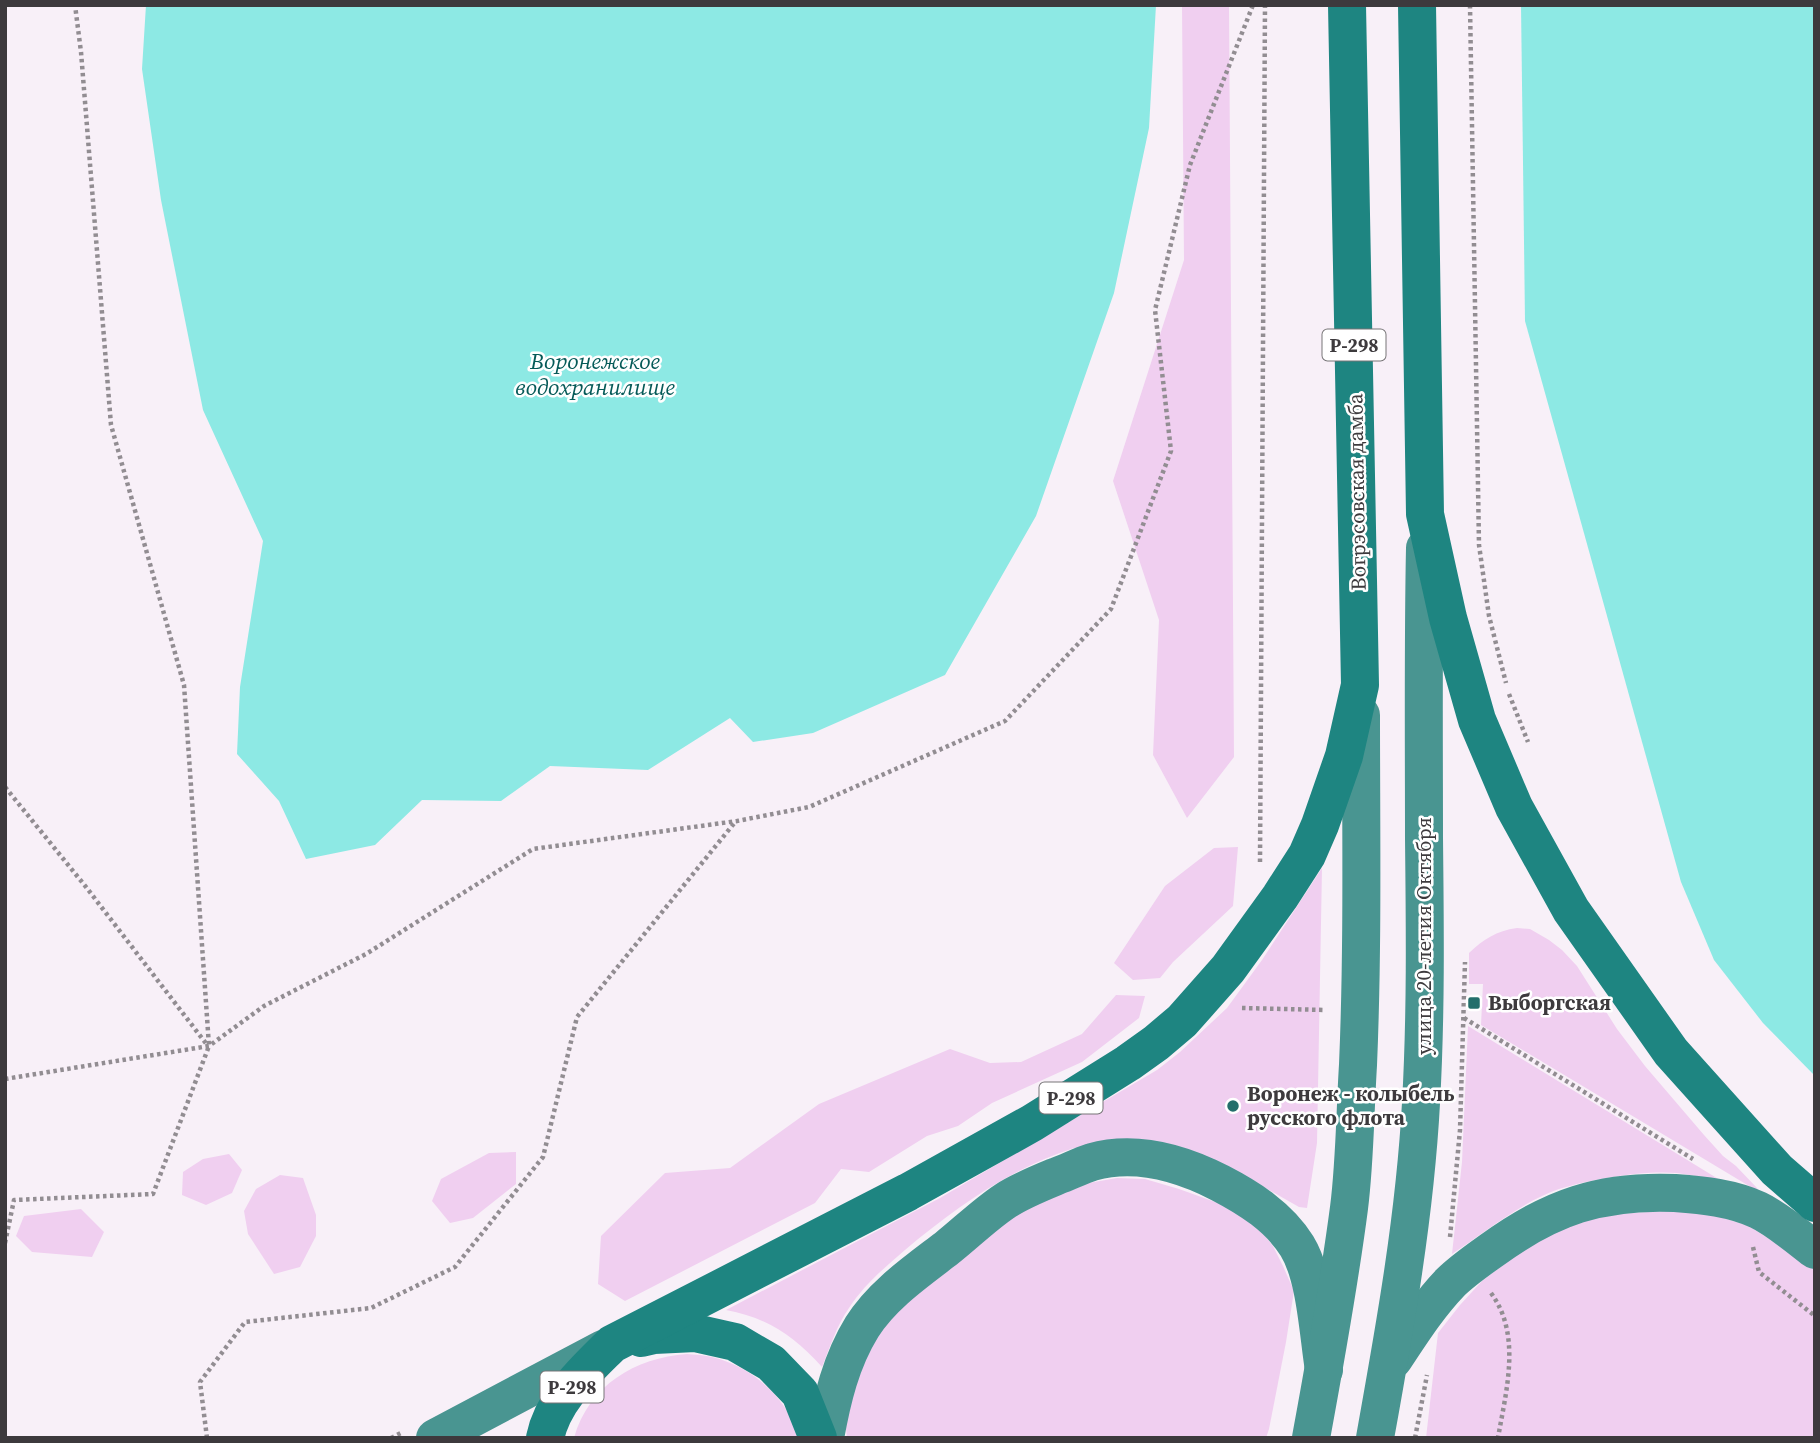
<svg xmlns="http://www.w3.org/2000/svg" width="1820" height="1443" font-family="'Source Serif 4',serif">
	<rect width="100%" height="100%" fill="#f8f0f8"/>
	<g fill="#f0cff0">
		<polygon points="1182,5 1229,5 1234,757 1187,818 1153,755 1159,620 1113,481 1184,260"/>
		<polygon points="1238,847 1233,906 1173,962 1160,978 1133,980 1114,963 1165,886 1214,848"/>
		<path d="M1322 868 1317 1143 1307 1208 1299 1207 1234 1170 1074 1148C1011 1168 955 1208 905 1250 884 1268 864 1285 849 1308 837 1325 830 1347 822 1367 794 1336 768 1318 726 1310L940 1198 1157 1070 1180 1052 1227 1008 1262 960Z"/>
		<path d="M1517 928 1530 929 1549 940 1562 950 1577 966 1617 1029 1645 1066 1704 1135 1723 1156 1736 1166 1757 1188 1759 1192 1481 1025 1483 984H1469V953C1484 939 1496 931 1517 928Z"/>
		<polygon points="1116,995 1145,996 1139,1018 1082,1062 992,1103 958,1126 927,1136 869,1172 841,1169 815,1203 625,1301 598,1284 601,1236 665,1173 730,1168 819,1104 950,1049 990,1063 1021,1062 1082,1034"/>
		<path d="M1468 1026 1720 1180C1706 1178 1692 1175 1677 1173 1644 1170 1591 1179 1559 1189 1523 1201 1484 1233 1452 1254L1462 1162Z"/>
		<polygon points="516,1152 516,1184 473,1218 450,1223 432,1201 441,1179 489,1153"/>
		<polygon points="229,1154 242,1170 232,1193 206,1205 182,1195 183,1172 203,1159"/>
		<polygon points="280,1175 303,1178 316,1215 316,1236 300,1267 274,1274 248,1234 244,1211 256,1189"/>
		<polygon points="1117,1178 1145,1179 1179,1189 1218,1203 1242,1216 1261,1231 1273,1246 1283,1266 1294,1291 1286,1342 1269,1429 1266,1438 847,1438 845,1421 859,1362 896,1306 1013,1215 1083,1184"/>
		<polygon points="81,1209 104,1232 92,1257 32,1252 16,1236 24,1216"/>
		<polygon points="1677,1210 1717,1216 1749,1226 1815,1268 1815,1438 1426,1438 1438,1333 1460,1305 1482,1281 1512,1258 1544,1238 1575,1223 1602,1215"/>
		<path d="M687 1354C700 1355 713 1356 725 1361 759 1373 789 1402 799 1438H574C589 1385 635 1358 687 1354Z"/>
	</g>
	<g fill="#8de9e4">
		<polygon points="146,5 1156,5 1149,128 1114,293 1036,516 945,675 813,733 753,742 730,718 648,770 550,766 501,801 422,800 375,845 306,859 279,801 237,754 240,687 263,541 203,410 161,200 142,69"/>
		<polygon points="1521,5 1815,5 1815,1076 1763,1023 1714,960 1681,882 1525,321"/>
	</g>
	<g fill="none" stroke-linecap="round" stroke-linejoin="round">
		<g stroke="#928d92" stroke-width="4.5" stroke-dasharray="3.5 3.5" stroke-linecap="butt">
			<polyline points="1470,5 1479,545 1489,616 1506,683"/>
			<polyline points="1509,694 1528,742"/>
			<polyline points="5,787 86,887 208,1046"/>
			<polyline points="1260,862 1265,5"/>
			<polyline points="1242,1008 1325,1010"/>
			<polyline points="1464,1018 1693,1159"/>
			<polyline points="5,1079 209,1046 264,1006 366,954 533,849 737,821 809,807 1005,721 1111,609 1171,451 1155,310 1190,165 1253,5"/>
			<polyline points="1450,1237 1460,1130 1465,962"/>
			<polyline points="5,1243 14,1200 153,1194 209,1046 184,685 111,425 81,52 75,5"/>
			<polyline points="1753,1247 1759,1272 1815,1316"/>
			<path d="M1491 1293C1522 1335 1506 1391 1498 1438"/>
			<polyline points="207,1438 200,1382 245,1322 371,1308 455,1267 543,1157 577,1017 736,821"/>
			<polyline points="391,1438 403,1432"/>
			<polyline points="1415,1438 1427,1375"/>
		</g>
		<g stroke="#499591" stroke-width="38">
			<path d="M1393 1360C1411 1333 1428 1306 1450 1283 1462 1271 1478 1260 1492 1250 1551 1207 1601 1190 1675 1193 1703 1195 1732 1198 1758 1210 1777 1219 1798 1237 1815 1250"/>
			<polyline points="435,1438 603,1349"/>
			<path d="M825 1438C832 1399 841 1361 862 1327 882 1295 917 1271 947 1248 966 1233 984 1215 1005 1201 1020 1191 1040 1183 1057 1176 1068 1172 1080 1166 1092 1162 1135 1150 1181 1163 1220 1183 1249 1198 1279 1217 1297 1246 1316 1277 1318 1333 1324 1370"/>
			<path d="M1311 1438C1325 1362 1339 1285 1349 1208 1355 1161 1355 1112 1358 1065 1363 948 1361 832 1361 715"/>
			<path d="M1375 1438C1395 1327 1415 1215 1421 1103 1426 1015 1425 927 1424 838 1424 742 1423 645 1425 548"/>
		</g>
		<g stroke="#1e8581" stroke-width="38">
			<polyline points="1417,5 1425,514 1448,618 1477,720 1514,807 1571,910 1671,1052 1777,1170 1815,1203"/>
			<polyline points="641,1338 654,1335 695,1333 735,1342 771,1363 800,1393 818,1438"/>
			<path d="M545 1438C553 1399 585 1371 612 1344L908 1192 1032 1123 1128 1063 1156 1043 1182 1021 1228 969 1280 897 1307 855 1320 825 1344 756 1360 685 1347 5"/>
		</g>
	</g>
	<g fill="#236e6b" stroke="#fff" stroke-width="2.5">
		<rect x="1467" y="996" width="14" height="14" rx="3.5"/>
		<circle cx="1233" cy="1106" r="7"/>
	</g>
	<g text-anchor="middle" stroke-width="5" stroke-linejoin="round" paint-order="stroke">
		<g fill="#fff" stroke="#777577" stroke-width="2">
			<rect x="1322.5" y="329.5" width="63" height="31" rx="5"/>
			<rect x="1039.5" y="1082.5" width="63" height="31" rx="5"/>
			<rect x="540.5" y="1371.5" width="63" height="31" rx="5"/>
		</g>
		<g font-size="19" font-weight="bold" fill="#3d3a3d">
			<text x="1354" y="352">Р-298</text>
			<text x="1071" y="1105">Р-298</text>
			<text x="572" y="1394">Р-298</text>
		</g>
		<g font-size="21" fill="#3d3a3d" stroke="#fff">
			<text transform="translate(1357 492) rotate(-91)" y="7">Вогрэсовская дамба</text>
			<text transform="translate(1424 936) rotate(-90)" y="7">улица 20-летия Октября</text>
		</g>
		<g font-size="21" font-weight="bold" fill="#3d3a3d" stroke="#fff" text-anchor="start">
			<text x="1488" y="1010">Выборгская</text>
			<text x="1247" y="1101">Воронеж - колыбель<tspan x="1247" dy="24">русского флота</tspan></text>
		</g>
		<g font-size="23" font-style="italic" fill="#055a58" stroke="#fff">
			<text x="595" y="369">Воронежское<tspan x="595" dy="26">водохранилище</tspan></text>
		</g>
	</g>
	<rect width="1820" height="1443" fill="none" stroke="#3d3a3d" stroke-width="14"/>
</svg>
